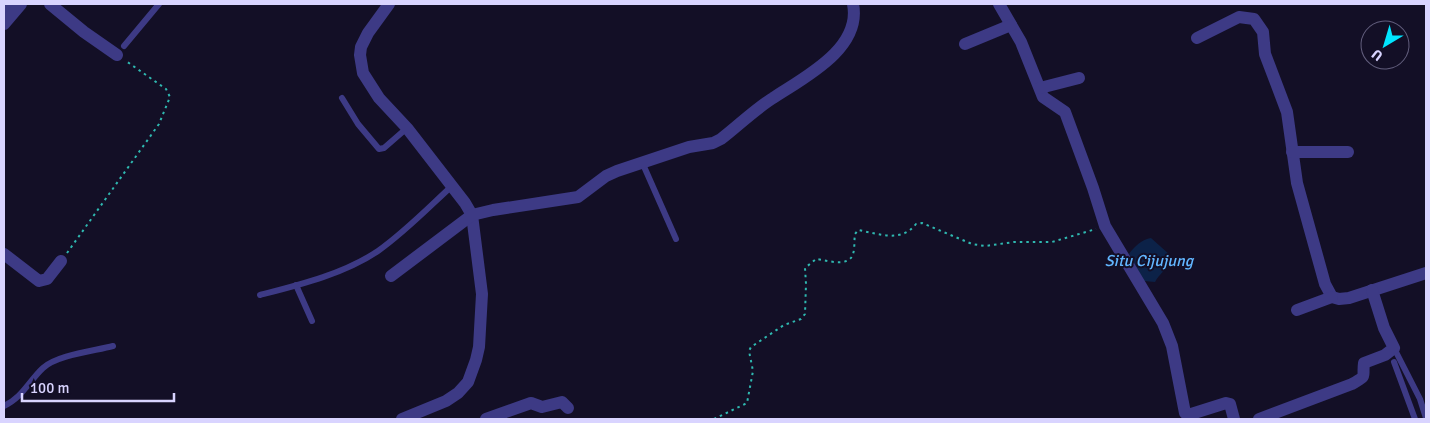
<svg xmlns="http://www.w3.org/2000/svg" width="1430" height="423" font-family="Signika,sans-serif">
	<rect width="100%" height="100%" fill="#130f26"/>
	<path fill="#0c2248" d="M1151 238 1170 255 1171 258C1169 268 1159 274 1155 282L1144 281 1129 254C1134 247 1142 239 1151 238Z"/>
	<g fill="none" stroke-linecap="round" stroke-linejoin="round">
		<g stroke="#2fb8b0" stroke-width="2" stroke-dasharray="2.5 4" stroke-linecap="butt">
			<polyline points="67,253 159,124 170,97 166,89 126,61"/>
			<path d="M714 419 747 403 753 371 749 351 751 347 784 325 801 319 805 314 806 284 805 268 816 259C826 260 849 268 853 254 855 248 854 240 855 234L858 230C880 234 901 243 916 224L922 223 972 244 985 246 1014 242H1052L1096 229"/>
		</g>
		<g stroke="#3d3a85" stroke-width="6">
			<polyline points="124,46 159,4"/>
			<polyline points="342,98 358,124 379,149 384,148 407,128"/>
			<polyline points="642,162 676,239"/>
			<polyline points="296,285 312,321"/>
			<path d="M260 295C299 285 344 274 378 251 405 232 428 208 453 185"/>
			<polyline points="1394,348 1420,399 1426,418"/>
			<polyline points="1394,362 1415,419"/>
			<path d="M4 406C22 398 29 381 43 368 57 355 94 351 113 346"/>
		</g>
		<g stroke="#3d3a85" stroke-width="12">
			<polyline points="50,4 84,32 117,55"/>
			<polyline points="389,4 368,33 361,47 360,55 363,73 379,98 407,128 465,203 472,215 482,294 479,347 476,360 468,382 458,393 446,401 402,419"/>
			<polyline points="999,4 1021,42 1043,97 1065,112 1093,188 1105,226 1163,323 1172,346 1185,413 1188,415 1226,403 1230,404 1234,419"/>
			<polyline points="4,10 9,4"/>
			<polyline points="4,24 21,4"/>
			<polyline points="1197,38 1239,17 1254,19 1263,32 1265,54 1287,112 1297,183 1325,284 1332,297 1339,299 1349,298 1426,273"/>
			<polyline points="965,44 1011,25"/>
			<polyline points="1040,88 1079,78"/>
			<polyline points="1292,152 1348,152"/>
			<polyline points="4,254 39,281 47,279 61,261"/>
			<path d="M391 276 472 215 493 210 578 197 606 176 617 171 689 147 713 143 721 139C738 126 754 110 773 98 803 78 862 49 853 4"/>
			<polyline points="1297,310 1332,297"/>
			<polyline points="486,419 531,403 542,407 562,402 568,408"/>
			<path d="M1259 419 1352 384C1368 375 1362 378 1364 363L1385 355 1394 348 1384 328 1372 290"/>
		</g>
	</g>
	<g text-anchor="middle" stroke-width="4" stroke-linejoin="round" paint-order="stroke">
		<g font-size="16" font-style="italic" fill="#62b6ff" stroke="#130f26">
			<text x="1149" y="266">Situ Cijujung</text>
		</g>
	</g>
	<rect width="1430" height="423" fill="none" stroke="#d9d4ff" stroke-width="10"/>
	<g transform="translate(1385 45) rotate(218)"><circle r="24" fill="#130f26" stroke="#625e7d"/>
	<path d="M0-4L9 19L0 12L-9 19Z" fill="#00e5ff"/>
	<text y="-8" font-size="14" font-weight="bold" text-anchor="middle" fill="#d9d4ff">U</text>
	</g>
	<path d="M22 393v8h152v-8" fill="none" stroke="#d9d4ff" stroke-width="2.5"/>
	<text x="30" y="393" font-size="15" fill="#d9d4ff" stroke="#130f26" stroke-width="4" paint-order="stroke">100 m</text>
</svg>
